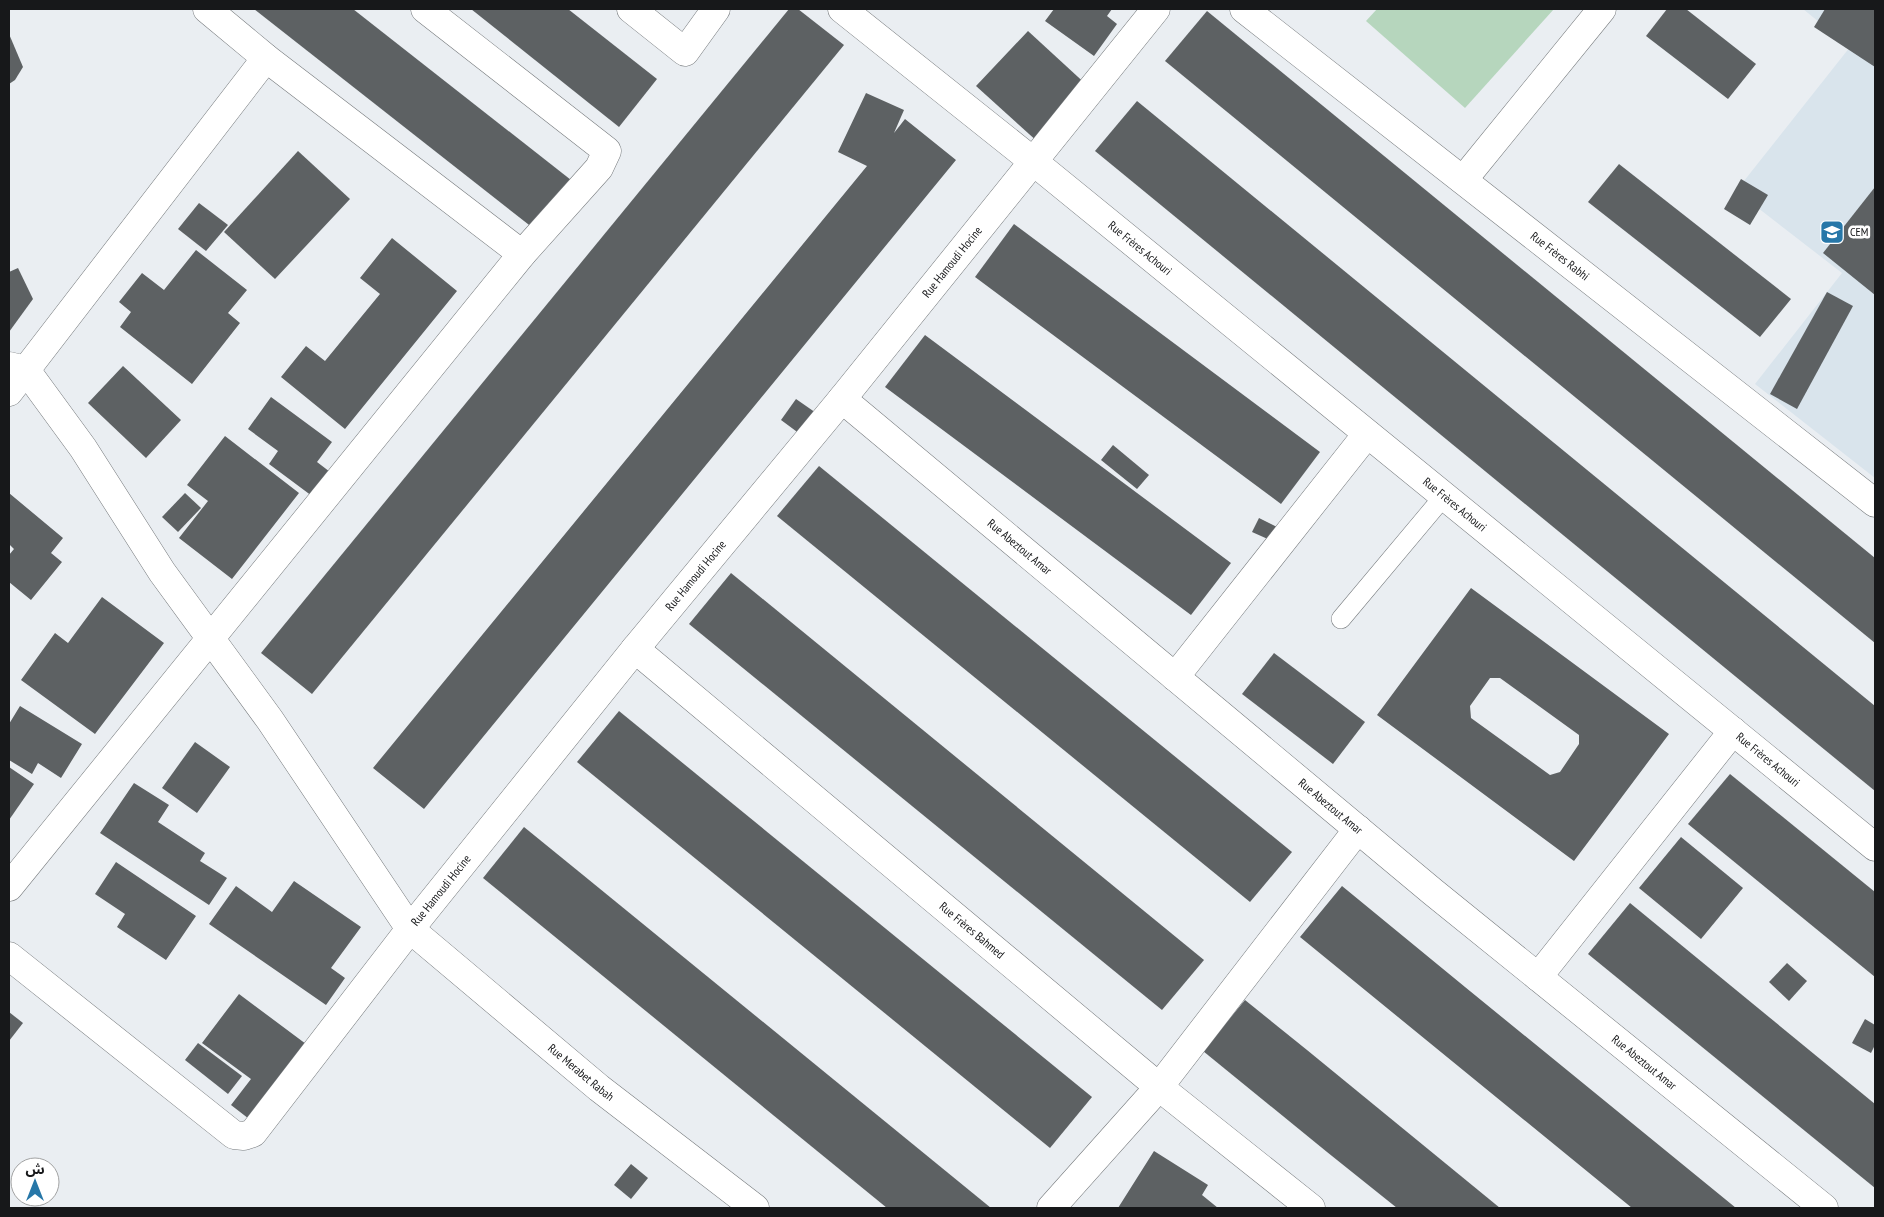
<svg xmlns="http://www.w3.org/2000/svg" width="1884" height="1217" font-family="'PT Sans Narrow','Noto Sans Arabic',sans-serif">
	<rect width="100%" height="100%" fill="#eaeef2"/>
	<polygon fill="#d9e4ec" points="1803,9 1875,9 1875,478 1755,384 1842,273 1736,191 1850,47"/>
	<polygon fill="#b6d6bd" points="1377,9 1554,9 1465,108 1366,21"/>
	<g fill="#5d6163" fill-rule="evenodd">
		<polygon points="254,9 353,9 571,180 533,228"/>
		<polygon points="471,9 568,9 657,79 619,127"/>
		<polygon points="789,9 798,9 844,45 312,694 261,653"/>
		<polygon points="1054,9 1112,9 1107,16 1117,24 1094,56 1045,21"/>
		<polygon points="1667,9 1686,9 1756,64 1728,99 1646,36"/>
		<polygon points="1825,9 1875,9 1875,67 1814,27"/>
		<polygon points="1207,11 1875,558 1875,643 1165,61"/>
		<polygon points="1028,31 1090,88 1039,143 976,86"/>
		<polygon points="9,34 23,67 15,80 9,84"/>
		<polygon points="866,93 904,110 894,133 905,119 956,160 424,809 373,768 867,166 838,152"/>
		<polygon points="1137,101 1875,706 1875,791 1095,151"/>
		<polygon points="298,151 350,199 275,279 224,232"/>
		<polygon points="1619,164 1791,299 1760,337 1588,202"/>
		<polygon points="1741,179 1768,195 1750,225 1724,209"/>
		<polygon points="1875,187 1875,295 1823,253"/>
		<polygon points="199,203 228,225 206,251 178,229"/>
		<polygon points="1014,224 1320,452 1281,504 975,277"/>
		<polygon points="392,238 457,291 345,429 281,377 306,346 325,361 380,294 360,278"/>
		<polygon points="196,250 247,290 228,313 240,323 192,384 120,327 131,312 119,302 142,273 164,290"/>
		<polygon points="18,268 33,299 9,332 9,272"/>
		<polygon points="1827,292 1853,306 1797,409 1770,394"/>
		<polygon points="925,335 1231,563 1191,615 885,387"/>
		<polygon points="123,366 181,420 146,458 88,403"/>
		<polygon points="271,397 332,442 317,462 334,475 316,499 269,464 278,451 248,429"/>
		<polygon points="796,399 819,415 804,437 781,420"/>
		<polygon points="225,436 299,493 232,579 179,538 208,501 187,485"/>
		<polygon points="1113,445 1149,475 1137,489 1101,460"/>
		<polygon points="819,466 1292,852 1250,902 777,516"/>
		<polygon points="9,493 63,538 51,553 62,562 31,600 9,582 9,555 14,549 9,544"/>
		<polygon points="185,493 201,508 178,532 162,517"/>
		<polygon points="1259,518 1277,527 1270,540 1252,532"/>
		<polygon points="731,573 1204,960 1162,1010 689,624"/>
		<path d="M1471 588 1669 734 1574 861 1377 715ZM1490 678H1500L1579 735V744L1560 772 1550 775 1471 718 1470 706Z"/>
		<polygon points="102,597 164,643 95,734 21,680 55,633 68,643"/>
		<polygon points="1274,653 1365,722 1333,764 1242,694"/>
		<polygon points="20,706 82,744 61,778 38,763 32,774 9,760 9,724"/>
		<polygon points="619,711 1092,1097 1050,1148 577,762"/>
		<polygon points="195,742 230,767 197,813 162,788"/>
		<polygon points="9,767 34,784 9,820"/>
		<polygon points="1730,774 1875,892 1875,977 1688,824"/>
		<polygon points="134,783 169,805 158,822 205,853 200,861 227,878 209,905 100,833"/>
		<polygon points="524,827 583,875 991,1208 887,1208 483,878"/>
		<polygon points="1681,837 1743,888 1701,939 1639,888"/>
		<polygon points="116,862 196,916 166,960 117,927 125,914 95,894"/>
		<polygon points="294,881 361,927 331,968 345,978 326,1005 209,924 236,886 272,912"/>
		<polygon points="1342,886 1465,987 1736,1208 1632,1208 1300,937"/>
		<polygon points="1630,903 1875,1104 1875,1188 1588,954"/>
		<polygon points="1787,963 1807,981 1789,1001 1769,982"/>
		<polygon points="239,994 310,1047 253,1122 231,1105 251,1079 202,1043"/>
		<polygon points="1245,1000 1307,1050 1500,1208 1397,1208 1327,1152 1203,1051"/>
		<polygon points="9,1012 23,1023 9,1041"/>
		<polygon points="1865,1019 1875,1025 1875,1045 1871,1053 1852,1043"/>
		<polygon points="198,1043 242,1076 228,1094 185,1060"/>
		<polygon points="1154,1151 1208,1185 1202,1195 1218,1208 1118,1208"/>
		<polygon points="631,1164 648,1178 631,1199 614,1185"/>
	</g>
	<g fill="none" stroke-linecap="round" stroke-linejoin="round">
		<g stroke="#767a7d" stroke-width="20">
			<polyline id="service" points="1341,619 1444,496"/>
		</g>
		<g stroke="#767a7d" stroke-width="29">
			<g id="minor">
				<polyline points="207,9 266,58 522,254"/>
				<polyline points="631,9 685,52 716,9"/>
				<path id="s1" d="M842 9 1034 162 1875 847"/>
				<path id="s2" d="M1244 9 1875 503"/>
				<polyline points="1463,180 1602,9"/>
				<path id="s3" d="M9 366 26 370 83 448 162 572 270 720 410 929 599 1088 755 1208"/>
				<polyline points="9,392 266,58"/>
				<path id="s4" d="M842 399 1433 892 1824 1208"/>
				<path id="s5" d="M635 649 1159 1087 1311 1208"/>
				<polyline points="1175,677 1367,434"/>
				<polyline points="9,887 522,254 599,168 607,151 425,9"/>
				<path id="s6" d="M9 956 234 1135 244 1136 253 1133 410 929 635 649 842 399 1156 9"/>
				<polyline points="1538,977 1733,731"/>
				<polyline points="1051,1208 1159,1087 1358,829"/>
			</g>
		</g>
		<use href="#service" stroke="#fff" stroke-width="19"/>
		<use href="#minor" stroke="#fff" stroke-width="28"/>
	</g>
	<defs>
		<g id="school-square" transform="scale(1.25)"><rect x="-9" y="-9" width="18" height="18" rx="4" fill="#2777a8" stroke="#fff"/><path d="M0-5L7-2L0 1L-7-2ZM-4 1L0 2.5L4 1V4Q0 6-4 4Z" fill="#fff"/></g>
	</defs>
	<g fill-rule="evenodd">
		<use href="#school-square" x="1832" y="232"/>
	</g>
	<g text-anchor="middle" stroke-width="5" stroke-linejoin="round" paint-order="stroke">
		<g font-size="12" fill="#17181a" stroke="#fff" text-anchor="start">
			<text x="1850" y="236">CEM</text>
		</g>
		<g font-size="12" fill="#17181a" stroke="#fff">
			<text dy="4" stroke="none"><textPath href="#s1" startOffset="382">Rue Frères Achouri</textPath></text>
			<text dy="4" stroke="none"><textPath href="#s2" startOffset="401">Rue Frères Rabhi</textPath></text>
			<text dy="4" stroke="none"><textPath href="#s6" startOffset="1424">Rue Hamoudi Hocine</textPath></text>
			<text dy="4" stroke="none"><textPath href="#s1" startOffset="788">Rue Frères Achouri</textPath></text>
			<text dy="4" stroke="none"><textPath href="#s4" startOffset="231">Rue Abeztout Amar</textPath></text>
			<text dy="4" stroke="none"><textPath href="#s6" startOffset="1019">Rue Hamoudi Hocine</textPath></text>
			<text dy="4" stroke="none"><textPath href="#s1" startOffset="1192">Rue Frères Achouri</textPath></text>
			<text dy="4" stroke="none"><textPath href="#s4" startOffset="636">Rue Abeztout Amar</textPath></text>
			<text dy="4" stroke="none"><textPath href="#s6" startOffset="614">Rue Hamoudi Hocine</textPath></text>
			<text dy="4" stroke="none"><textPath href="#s5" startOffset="439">Rue Frères Bahmed</textPath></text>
			<text dy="4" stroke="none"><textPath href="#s4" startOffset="1041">Rue Abeztout Amar</textPath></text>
			<text dy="4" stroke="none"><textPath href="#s3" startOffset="919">Rue Merabet Rabah</textPath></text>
		</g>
	</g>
	<rect width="1884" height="1217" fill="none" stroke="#17181a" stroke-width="20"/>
	<g transform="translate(35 1182)"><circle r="24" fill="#ffffff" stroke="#a2a3a3"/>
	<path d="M0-4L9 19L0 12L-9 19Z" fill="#2777a8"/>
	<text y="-8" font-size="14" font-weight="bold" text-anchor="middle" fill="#17181a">ش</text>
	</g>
</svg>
